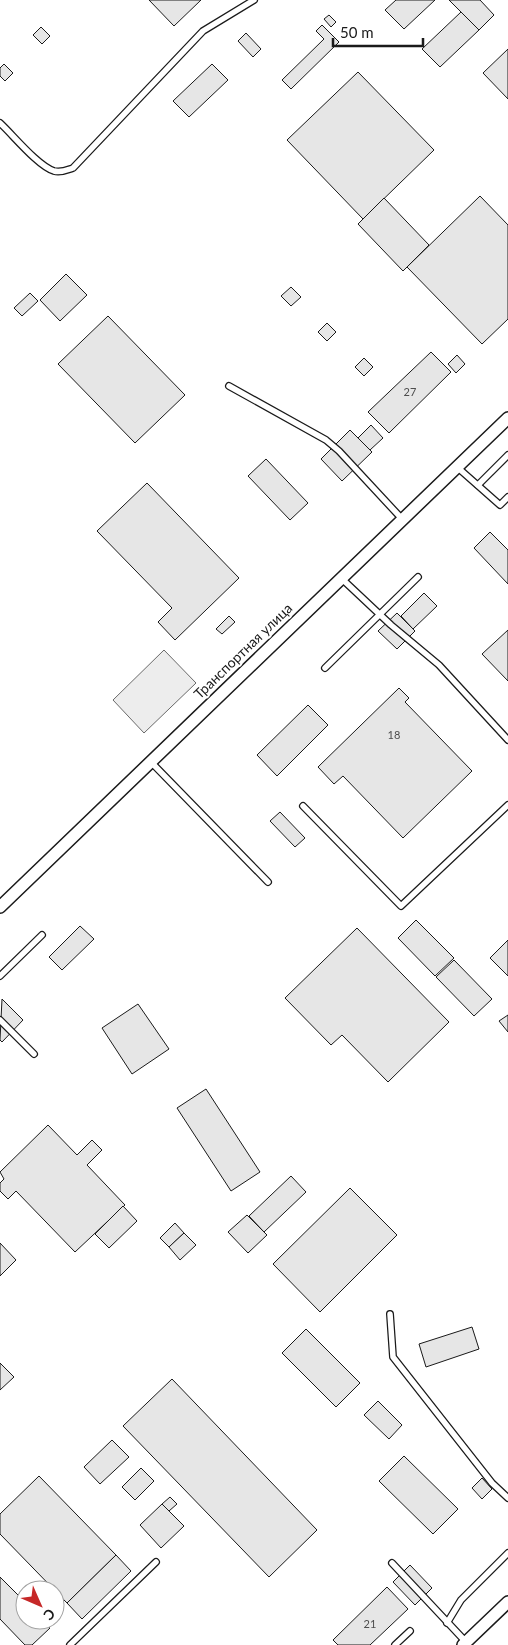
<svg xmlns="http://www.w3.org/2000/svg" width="508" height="1645" font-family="Lato,sans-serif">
	<rect width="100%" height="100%" fill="#fff"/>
	<polygon fill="#ededed" stroke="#6a6a6a" points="164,650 196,683 144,733 113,700"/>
	<g fill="#e6e6e6" stroke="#1a1a1a">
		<polygon points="149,0 201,0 174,26"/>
		<polygon points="396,0 435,0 404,29 385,10"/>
		<polygon points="449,0 480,0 494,15 479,30"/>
		<polygon points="461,12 479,30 440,67 422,49"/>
		<polygon points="329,15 336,22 331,27 324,19"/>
		<polygon points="322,25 339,42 291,89 282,80 324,39 316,31"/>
		<polygon points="41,27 50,36 42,44 33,35"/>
		<polygon points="246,33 261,49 253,57 238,41"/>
		<polygon points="508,49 508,99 483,73"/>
		<polygon points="4,64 13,73 5,81 0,76 0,68"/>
		<polygon points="212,64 228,80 189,117 173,101"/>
		<polygon points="358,72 434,150 363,219 287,140"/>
		<polygon points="480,196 508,225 508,319 482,344 407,267"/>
		<polygon points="384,198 429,245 403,271 358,224"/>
		<polygon points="66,274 87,295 60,321 40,300"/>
		<polygon points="291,287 301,297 291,306 281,296"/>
		<polygon points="30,293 38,301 22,316 14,308"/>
		<polygon points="108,316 185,395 135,443 58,364"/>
		<polygon points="327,323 336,332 327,341 318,332"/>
		<polygon points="431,352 451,372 389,433 368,412"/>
		<polygon points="457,355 465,364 456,373 448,364"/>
		<polygon points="364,358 373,367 364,376 355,367"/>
		<polygon points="371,425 383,438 370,450 358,438"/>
		<polygon points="350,430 372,452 342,481 321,459"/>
		<polygon points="266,459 308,503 290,520 248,476"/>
		<polygon points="147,483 239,578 175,640 158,622 172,608 97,531"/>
		<polygon points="490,532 508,550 508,584 474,548"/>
		<polygon points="424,593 437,606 413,629 401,616"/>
		<polygon points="397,613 415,631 397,649 378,631"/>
		<polygon points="229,616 235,622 222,634 216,629"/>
		<polygon points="508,630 508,681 482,654"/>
		<polygon points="399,688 409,698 405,702 472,771 403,838 343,776 334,784 318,767"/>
		<polygon points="308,705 328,725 277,776 257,755"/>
		<polygon points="280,812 305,838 295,847 270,821"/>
		<polygon points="416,920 454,958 435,976 398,938"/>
		<polygon points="80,926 94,939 62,970 49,957"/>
		<polygon points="357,928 449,1022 388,1082 342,1035 331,1045 285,998"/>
		<polygon points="508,940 508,976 490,958"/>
		<polygon points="454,960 492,999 474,1016 436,977"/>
		<polygon points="2,999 23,1020 2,1042 0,1040"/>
		<polygon points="138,1004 169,1049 132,1074 102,1028"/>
		<polygon points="508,1015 508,1032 499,1021"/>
		<polygon points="206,1089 260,1172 231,1191 177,1108"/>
		<polygon points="48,1125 77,1155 92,1140 102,1150 87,1165 125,1205 75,1252 16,1191 8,1199 0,1191 0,1183 4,1179 0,1172"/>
		<polygon points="291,1176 306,1192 264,1232 249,1216"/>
		<polygon points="350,1188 397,1235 320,1312 273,1264"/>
		<polygon points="123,1206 137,1221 109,1248 95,1234"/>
		<polygon points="247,1215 267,1235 248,1253 228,1232"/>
		<polygon points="175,1223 184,1233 169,1247 160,1238"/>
		<polygon points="184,1233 196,1245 180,1260 169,1247"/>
		<polygon points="0,1243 16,1260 0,1276"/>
		<polygon points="472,1327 479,1349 426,1367 419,1344"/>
		<polygon points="306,1329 360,1383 336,1407 282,1353"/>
		<polygon points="0,1363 14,1377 0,1390"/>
		<polygon points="172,1379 317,1530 269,1577 123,1426"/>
		<polygon points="378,1401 402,1425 389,1439 364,1415"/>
		<polygon points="112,1440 129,1457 100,1484 84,1467"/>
		<polygon points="404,1456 458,1509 433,1534 379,1481"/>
		<polygon points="141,1468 154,1481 135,1500 122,1487"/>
		<polygon points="39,1476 116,1555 67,1603 0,1534 0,1514"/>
		<polygon points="482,1478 492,1489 482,1499 472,1488"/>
		<polygon points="170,1497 177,1504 169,1511 162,1504"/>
		<polygon points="162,1504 184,1526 161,1548 140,1525"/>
		<polygon points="116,1555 131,1571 82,1619 67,1603"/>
		<polygon points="410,1565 432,1588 415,1605 393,1582"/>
		<polygon points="0,1577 25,1602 25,1620 42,1620 50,1628 32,1645 25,1645 0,1619"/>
		<polygon points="387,1587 408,1609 370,1645 338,1645 333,1640"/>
	</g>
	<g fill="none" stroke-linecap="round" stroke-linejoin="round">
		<g stroke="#1a1a1a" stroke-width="8">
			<g id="lane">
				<path d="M0 123C13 135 38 166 54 171 61 173 67 170 73 168L203 31 254 0"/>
				<polyline points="229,386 326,440 339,451 403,520"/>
				<polyline points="457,467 500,505 508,497"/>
				<polyline points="478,485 508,455"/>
				<polyline points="341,578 391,625 439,665 508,740"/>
				<polyline points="325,668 418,577"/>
				<polyline points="150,761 268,882"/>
				<polyline points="303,806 401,906 508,805"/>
				<polyline points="0,976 42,935"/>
				<polyline points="0,1020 34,1054"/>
				<polyline points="390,1314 393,1357 492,1483 508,1498"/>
				<polyline points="392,1563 466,1642"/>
				<polyline points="447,1623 461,1600 508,1553"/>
				<polyline points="70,1645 156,1562"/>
				<polyline points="395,1645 410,1631"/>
			</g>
		</g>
		<g stroke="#1a1a1a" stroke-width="14">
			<g id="street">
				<polyline points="0,907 508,418"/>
				<polyline points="463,1645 508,1602"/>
			</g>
		</g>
		<use href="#lane" stroke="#fff" stroke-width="5.5"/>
		<use href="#street" stroke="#fff" stroke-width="11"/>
	</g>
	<g text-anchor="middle" stroke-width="4" stroke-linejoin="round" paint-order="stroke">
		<g font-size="11" fill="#4d4d4d">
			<text x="410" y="396">27</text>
			<text x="394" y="739">18</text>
			<text x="370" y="1628">21</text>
		</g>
		<g font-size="14" fill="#1a1a1a" stroke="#fff">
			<text transform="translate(243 651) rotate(-44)" y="5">Транспортная улица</text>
		</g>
	</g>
	<g transform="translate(40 1605) rotate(135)"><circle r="24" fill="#ffffff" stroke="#a3a3a3"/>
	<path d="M0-4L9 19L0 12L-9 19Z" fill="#c62828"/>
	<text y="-8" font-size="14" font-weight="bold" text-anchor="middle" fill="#1a1a1a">С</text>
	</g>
	<path d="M333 38v8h90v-8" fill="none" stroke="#1a1a1a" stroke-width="2.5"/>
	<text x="340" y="38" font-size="15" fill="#1a1a1a" stroke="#ffffff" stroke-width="4" paint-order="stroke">50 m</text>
</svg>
